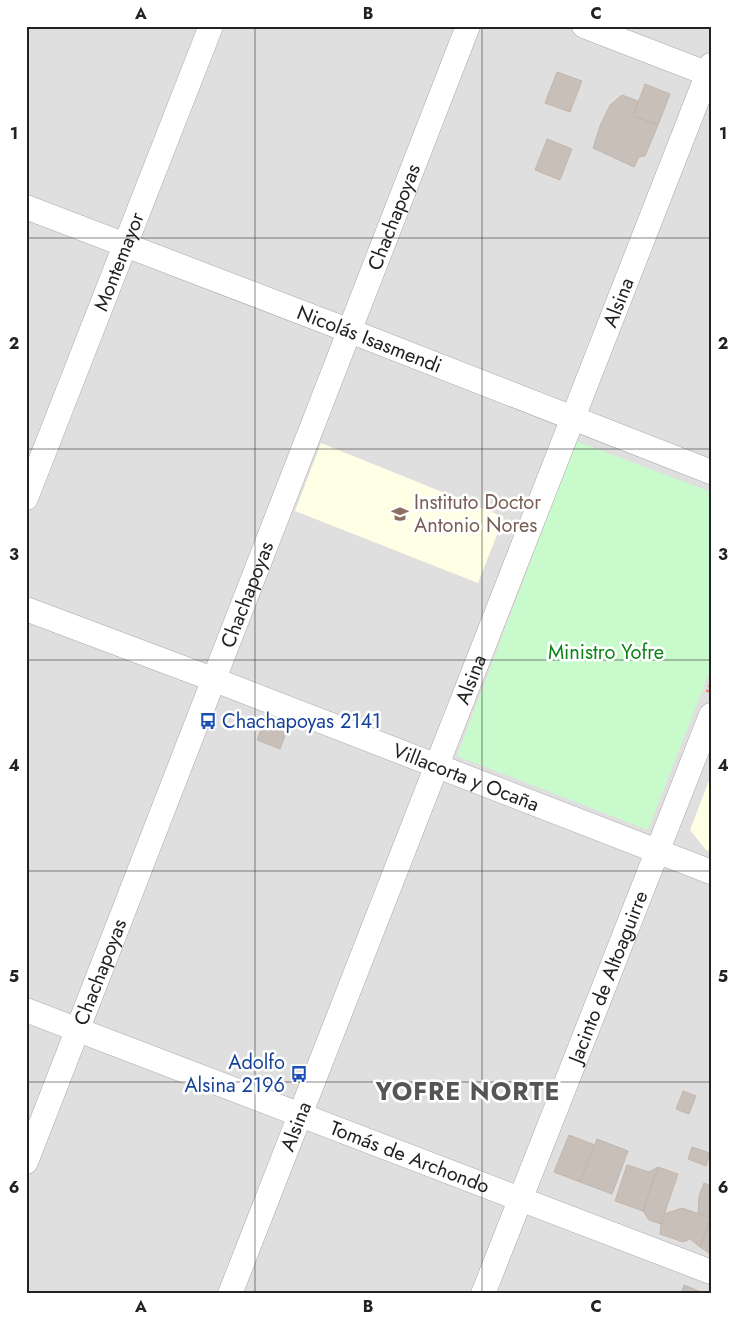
<svg xmlns="http://www.w3.org/2000/svg" width="737" height="1320" font-family="Jost,sans-serif">
	<rect width="100%" height="100%" fill="#f2efe9"/>
	<rect fill="#e0dfdf" x="26" y="26" width="685" height="1268"/>
	<g fill="#ffffe5">
		<polygon points="321,443 504,517 478,583 295,511"/>
		<polygon points="711,775 711,852 706,850 690,830"/>
	</g>
	<polygon fill="#c8facc" points="576,441 711,492 711,668 648,830 457,756"/>
	<g fill="#c7bfb8" stroke="#c4b6ab">
		<polygon points="557,72 582,81 570,112 545,103"/>
		<polygon points="645,84 670,94 658,125 633,116"/>
		<polygon points="622,95 638,101 633,116 658,125 645,156 639,157 634,167 593,148 600,126 610,105"/>
		<polygon points="547,139 572,149 560,180 535,170"/>
		<polygon points="263,724 286,733 280,749 257,740"/>
		<polygon points="683,1091 696,1096 689,1114 676,1109"/>
		<polygon points="569,1135 595,1145 580,1182 554,1172"/>
		<polygon points="597,1139 628,1151 612,1194 580,1182"/>
		<polygon points="692,1147 710,1153 706,1166 688,1159"/>
		<polygon points="627,1165 649,1172 658,1167 643,1211 615,1201"/>
		<polygon points="658,1167 678,1174 661,1224 649,1220 643,1211"/>
		<polygon points="704,1183 711,1186 711,1219 698,1214 699,1196"/>
		<polygon points="682,1208 711,1218 700,1247 690,1239 683,1242 660,1234 661,1224 664,1214"/>
		<polygon points="711,1219 711,1254 700,1247"/>
		<polygon points="684,1285 706,1294 681,1294"/>
	</g>
	<g fill="none" stroke-linecap="round" stroke-linejoin="round">
		<g stroke="#a9a9a9" stroke-width="25">
			<g id="street">
				<polyline points="584,26 711,75"/>
				<path id="s1" d="M26 207 350 331 711 472"/>
				<path id="s2" d="M26 498 211 26"/>
				<path id="s3" d="M26 609 215 680 711 872"/>
				<path id="s4" d="M26 1010 711 1272"/>
				<path id="s5" d="M26 1162 468 26"/>
				<path id="s6" d="M230 1294 711 65"/>
				<path id="s7" d="M483 1294 711 715"/>
			</g>
		</g>
		<polyline stroke="#fa8072" stroke-width="3" stroke-dasharray="2.5 2.5" stroke-linecap="butt" points="707,692 711,684"/>
		<use href="#street" stroke="#fff" stroke-width="24"/>
	</g>
	<path fill="none" stroke="#222" stroke-width="1" stroke-opacity="0.55" d="M255 26V1294M482 26V1294M26 238H711M26 449H711M26 660H711M26 871H711M26 1082H711"/>
	<defs>
		<g id="school-bare" transform="scale(1.35)"><path d="M0-5L7-2L0 1L-7-2ZM-4 1L0 2.5L4 1V4Q0 6-4 4Z" fill="#8d6e63" stroke="#fff" stroke-width="2.5" paint-order="stroke"/></g>
		<g id="bus-bare" transform="scale(1.35)"><path d="M-5-6H5V4H4V6H2V4H-2V6H-4V4H-5ZM-3.5-4V0h7V-4ZM-3.5 1.2v1.5H-2V1.2ZM2 1.2v1.5H3.5V1.2Z" fill="#1a4fb4" stroke="#fff" stroke-width="2.5" paint-order="stroke"/></g>
	</defs>
	<g fill-rule="evenodd">
		<use href="#school-bare" x="400" y="514"/>
		<use href="#bus-bare" x="208" y="721"/>
		<use href="#bus-bare" x="299" y="1074"/>
	</g>
	<g text-anchor="middle" stroke-width="5" stroke-linejoin="round" paint-order="stroke">
		<g font-size="20" fill="#222" stroke="#fff">
			<text dy="7" stroke="none"><textPath href="#s5" startOffset="1014">Chachapoyas</textPath></text>
			<text dy="7" stroke="none"><textPath href="#s2" startOffset="254">Montemayor</textPath></text>
			<text dy="7" stroke="none"><textPath href="#s6" startOffset="1065">Alsina</textPath></text>
			<text dy="7" stroke="none"><textPath href="#s1" startOffset="368">Nicolás Isasmendi</textPath></text>
			<text dy="7" stroke="none"><textPath href="#s5" startOffset="609">Chachapoyas</textPath></text>
			<text dy="7" stroke="none"><textPath href="#s6" startOffset="660">Alsina</textPath></text>
			<text dy="7" stroke="none"><textPath href="#s3" startOffset="471">Villacorta y Ocaña</textPath></text>
			<text dy="7" stroke="none"><textPath href="#s5" startOffset="204">Chachapoyas</textPath></text>
			<text dy="7" stroke="none"><textPath href="#s7" startOffset="341">Jacinto de Altoaguirre</textPath></text>
			<text dy="7" stroke="none"><textPath href="#s6" startOffset="180">Alsina</textPath></text>
			<text dy="7" stroke="none"><textPath href="#s4" startOffset="411">Tomás de Archondo</textPath></text>
		</g>
		<g font-size="20" fill="#785e54" stroke="#fff" text-anchor="start">
			<text x="414" y="509">Instituto Doctor<tspan x="414" dy="23">Antonio Nores</tspan></text>
		</g>
		<g font-size="20" fill="#0c8416" stroke="#fff">
			<text x="606" y="659">Ministro Yofre</text>
		</g>
		<g font-size="20" fill="#164399" stroke="#fff" text-anchor="start">
			<text x="222" y="728">Chachapoyas 2141</text>
			<text x="285" y="1069" text-anchor="end">Adolfo<tspan x="285" dy="23">Alsina 2196</tspan></text>
		</g>
		<g font-size="25" font-weight="bold" letter-spacing="1" fill="#555" stroke="#fff">
			<text x="468" y="1100">YOFRE NORTE</text>
		</g>
	</g>
	<rect width="737" height="1320" fill="none" stroke="#ffffff" stroke-width="55"/>
	<rect x="28" y="28" width="682" height="1264" fill="none" stroke="#222" stroke-width="2"/>
	<g font-size="16" text-anchor="middle" font-weight="bold" fill="#222">
		<text x="141" y="19">A</text>
		<text x="368" y="19">B</text>
		<text x="596" y="19">C</text>
		<text x="14" y="139">1</text>
		<text x="723" y="139">1</text>
		<text x="14" y="349">2</text>
		<text x="723" y="349">2</text>
		<text x="14" y="560">3</text>
		<text x="723" y="560">3</text>
		<text x="14" y="771">4</text>
		<text x="723" y="771">4</text>
		<text x="14" y="982">5</text>
		<text x="723" y="982">5</text>
		<text x="14" y="1193">6</text>
		<text x="723" y="1193">6</text>
		<text x="141" y="1312">A</text>
		<text x="368" y="1312">B</text>
		<text x="596" y="1312">C</text>
	</g>
</svg>
